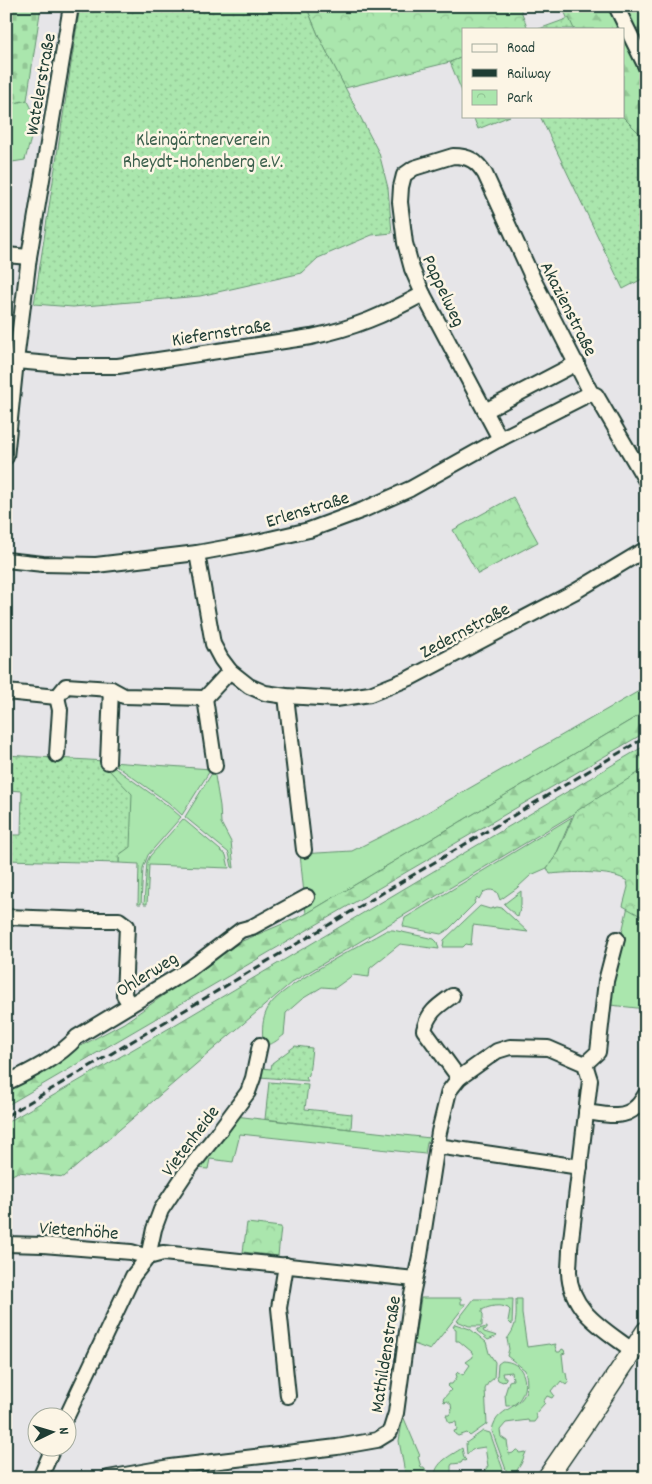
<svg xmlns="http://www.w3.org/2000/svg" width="652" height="1484" font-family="Dekko,sans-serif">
	<defs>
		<pattern id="forest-firs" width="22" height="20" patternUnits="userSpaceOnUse" patternTransform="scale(1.25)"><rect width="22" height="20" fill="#aae6ad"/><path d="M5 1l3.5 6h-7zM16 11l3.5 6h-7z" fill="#92c695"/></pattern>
		<pattern id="cemetery-stones" width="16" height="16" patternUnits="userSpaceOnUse" patternTransform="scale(1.25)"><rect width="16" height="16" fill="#aae6ad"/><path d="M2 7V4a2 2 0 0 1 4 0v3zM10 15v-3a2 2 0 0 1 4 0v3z" fill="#92c695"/></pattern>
		<pattern id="park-crowns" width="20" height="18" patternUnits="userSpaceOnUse" patternTransform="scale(1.25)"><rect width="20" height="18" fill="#aae6ad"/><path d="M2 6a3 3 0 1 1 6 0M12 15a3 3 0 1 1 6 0" fill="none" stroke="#92c695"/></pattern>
		<pattern id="garden-dots" width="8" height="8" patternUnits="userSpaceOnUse" patternTransform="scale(1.25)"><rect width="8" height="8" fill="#aae6ad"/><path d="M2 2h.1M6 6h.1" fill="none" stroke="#92c695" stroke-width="1.8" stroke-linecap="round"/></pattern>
	</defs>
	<rect width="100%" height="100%" fill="#e6e5e8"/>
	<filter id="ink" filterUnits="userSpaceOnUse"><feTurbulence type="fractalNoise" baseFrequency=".02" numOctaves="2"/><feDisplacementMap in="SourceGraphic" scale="10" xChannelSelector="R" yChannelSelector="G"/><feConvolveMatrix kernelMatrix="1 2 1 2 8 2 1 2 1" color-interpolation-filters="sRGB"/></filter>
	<g filter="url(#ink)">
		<g fill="#aae6ad" stroke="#649270">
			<path d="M27 100C40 118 30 140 25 160L6 163V105Z"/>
			<polygon points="646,687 646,711 306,914 300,854 352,851 414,820"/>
			<polygon points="105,761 167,805 181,817 148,855 143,868 141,904 138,904 139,864 119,863 119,855 104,766"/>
			<polygon points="111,762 211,769 182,815 169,803"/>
			<polygon points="214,770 220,806 221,823 231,842 234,868 232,867 229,853 185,817"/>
			<path d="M572 817 555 857 547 868 531 875 517 888 500 900 497 892C489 888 483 890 479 899L477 897 474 901 475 903 449 929 441 934 404 927 403 925 405 918Z"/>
			<polygon points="183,819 226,855 229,868 149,865 147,904 144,904 147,862 150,856"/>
			<polygon points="646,850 646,1009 610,1005 607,999 640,853"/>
			<polygon points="521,891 521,905 518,917 504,904"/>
			<polygon points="480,906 490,909 497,907 502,908 528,932 473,925 471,945 466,944 463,947 443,947 444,940"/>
			<path d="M387 930H393L434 939 437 942 439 949 400 944 370 968 369 977 353 975 335 988 322 987 302 999 286 1013 284 1035C277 1040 270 1048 263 1042 262 1030 262 1019 268 1008 278 987 363 944 387 930Z"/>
			<polygon points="235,1116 252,1118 430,1138 427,1143 425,1154 240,1134 233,1162 210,1159 208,1169 195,1168"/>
			<polygon points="421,1298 461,1298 461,1304 466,1304 430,1350 414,1344"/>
			<path d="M474 1299H513L512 1325 508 1321 510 1310 508 1308C500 1304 489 1306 482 1310V1313L483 1314V1319L482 1321V1326H469L457 1321Z"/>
			<path d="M516 1299H522V1314L527 1347 549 1344 550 1345 556 1344 555 1346 557 1352H560L562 1349 564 1350 565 1353 562 1354 564 1372 566 1373 567 1379 569 1381 566 1385 561 1381 557 1386H555L551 1391 554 1395 552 1398 547 1396 543 1402 545 1403 535 1414 537 1418 534 1422H529L528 1420 506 1423 500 1430 501 1437 507 1441 509 1454 513 1453 516 1450H518L519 1453 526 1452 521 1464 512 1478H509L492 1431C496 1401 536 1413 525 1370L507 1356 509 1349 507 1339C518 1325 516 1316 516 1299Z"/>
			<polygon points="455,1324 470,1329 486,1342 489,1353 495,1362 494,1378 488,1383 485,1389 487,1424 470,1436 467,1433 458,1436 455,1434 454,1431 457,1430 456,1422 449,1423 446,1415 449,1415 452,1411 451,1404 447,1401 444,1402 443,1399 451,1390 447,1386 449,1384 452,1384 457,1377 456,1374 458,1372 463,1375 470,1365 466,1362 473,1357 472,1352 459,1341 456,1341 456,1329 453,1327"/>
			<polygon points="487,1327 487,1329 483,1330 484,1332 497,1336 488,1340 477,1331 478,1329"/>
			<path d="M502 1361C536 1362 527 1408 506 1406L505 1394 509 1381 513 1380 512 1372 502 1373 503 1377H506V1379L503 1382 498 1380 497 1377 498 1364Z"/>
			<polygon points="403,1416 420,1456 418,1457 421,1467 424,1467 427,1472 426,1478 406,1478 399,1441"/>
			<polygon points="483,1431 490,1433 506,1478 481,1478 481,1476 488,1466 485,1447 472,1449 467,1455 466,1443"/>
			<path d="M462 1448 464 1458 466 1460 465 1461 463 1460 461 1463 452 1464 451 1466V1473L449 1474 450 1478H435C434 1462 451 1456 462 1448Z"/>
		</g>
		<g fill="url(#forest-firs)" stroke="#649270">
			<polygon points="562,6 646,6 646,145 617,116 623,116 623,29 572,29"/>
			<polygon points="646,711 646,732 6,1106 6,1086 124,1023 240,942 306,914"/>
			<polygon points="646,745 646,771 292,982 64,1177 18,1172 6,1178 6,1123 161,1033"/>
		</g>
		<polygon fill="url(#cemetery-stones)" stroke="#649270" points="6,6 41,6 27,100 6,105"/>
		<g fill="url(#park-crowns)" stroke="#649270">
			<polygon points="306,6 524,6 520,8 528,29 463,29 463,57 450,62 345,88 319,37"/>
			<polygon points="513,497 538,542 478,574 453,530"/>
			<path d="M646 768V919L623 906 628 887 627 881C612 870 569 872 550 874L547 868 555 857 564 838 575 812Z"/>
			<polygon points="247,1223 281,1227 278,1256 243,1252"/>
		</g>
		<g fill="url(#garden-dots)" stroke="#649270">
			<polygon points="80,6 306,6 319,37 379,153 388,188 392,233 372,235 318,258 302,273 200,296 73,307 34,304"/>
			<polygon points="569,18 574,29 539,29"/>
			<polygon points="463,57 463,94 450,62"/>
			<polygon points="473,116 510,116 478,129"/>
			<polygon points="540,116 622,116 643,137 646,142 646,277 623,289"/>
			<polygon points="6,755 105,761 105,766 132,794 130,847 119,855 119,863 6,860 6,835 21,835 22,791 6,790"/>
			<polygon points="295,1046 312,1048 309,1075 306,1078 308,1081 260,1077 261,1068 271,1069 272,1063"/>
			<polygon points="269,1082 308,1085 305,1109 352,1114 351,1129 265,1119"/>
		</g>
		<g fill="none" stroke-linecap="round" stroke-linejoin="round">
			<g stroke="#1f3d34" stroke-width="18">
				<g id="street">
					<polyline points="616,6 646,67"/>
					<polyline points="6,255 29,257"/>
					<path d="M16 361 73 366H118L311 337C355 328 384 315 423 294"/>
					<polyline points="485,411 577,363"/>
					<path d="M500 439 423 294 412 269 405 243 400 202 401 187 404 175 414 168 453 156C469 156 477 161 485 174L534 281 591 393 596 395 646 481"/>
					<polyline points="6,457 16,361 29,257 71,6"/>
					<polyline points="197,553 213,644 221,659 230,671 249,686 265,693 286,696 336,699 370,694 410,678 576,591 646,549"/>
					<polyline points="6,560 43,564 96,565 197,553 257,542 309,530 363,510 410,489 496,441 591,393"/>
					<polyline points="6,692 57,697 66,686 111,689 124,696 205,698 230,671"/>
					<polyline points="286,696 304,850"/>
					<polyline points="57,697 60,710 57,755"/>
					<polyline points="205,698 215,766"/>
					<polyline points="108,762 111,689"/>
					<polyline points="6,917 88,920 119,920 127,926 124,995 130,1005"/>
					<path d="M452 996C438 1006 428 1012 424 1030L459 1078"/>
					<polyline points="585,1064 598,1052 606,981 617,939"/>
					<path d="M6 1083C31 1071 58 1058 77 1037L188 970 241 930 252 927 307 897"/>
					<path d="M586 1112C602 1114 624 1120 636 1107 640 1104 643 1098 646 1094"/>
					<polyline points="437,1146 580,1167"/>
					<polyline points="6,1244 43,1245 131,1252 148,1257 154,1229 161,1210 185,1174 217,1134 248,1092 253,1078 260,1045"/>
					<polyline points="286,1265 279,1308 288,1396"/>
					<polyline points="67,1416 133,1276 148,1257 163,1253 415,1279"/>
					<polyline points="40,1478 54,1446"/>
					<path d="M108 1478 170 1467 337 1447 377 1440 390 1432 396 1413 412 1295 420 1256 439 1132 449 1091 459 1078 497 1051 510 1047 548 1048 585 1064 590 1080 570 1248C570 1256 569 1264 569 1272 570 1312 606 1330 633 1351"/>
				</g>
			</g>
			<g stroke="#1f3d34" stroke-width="22">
				<polyline id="secondary" points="547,1478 582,1427 646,1331"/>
			</g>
			<use href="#street" stroke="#fcf5e5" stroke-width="14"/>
			<use href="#secondary" stroke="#fcf5e5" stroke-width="19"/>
			<polyline stroke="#1f3d34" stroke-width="3" stroke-dasharray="8 4" stroke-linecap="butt" points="6,1116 646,737"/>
		</g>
	</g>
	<g text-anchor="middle" stroke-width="5" stroke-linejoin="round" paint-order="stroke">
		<g font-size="19" fill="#1f3d34" stroke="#fcf5e5">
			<text transform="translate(39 84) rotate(-80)" y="7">Watelerstraße</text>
			<text transform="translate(445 290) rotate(65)" y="7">Pappelweg</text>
			<text transform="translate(570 308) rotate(63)" y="7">Akazienstraße</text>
			<text transform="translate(221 331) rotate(-9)" y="7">Kiefernstraße</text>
			<text transform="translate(307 508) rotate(-17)" y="7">Erlenstraße</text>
			<text transform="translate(464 629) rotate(-28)" y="7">Zedernstraße</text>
			<text transform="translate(146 973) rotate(-32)" y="7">Ohlerweg</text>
			<text transform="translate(189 1140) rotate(-53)" y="7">Vietenheide</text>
			<text transform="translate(79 1229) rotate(4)" y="7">Vietenhöhe</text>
			<text transform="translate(384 1354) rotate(-81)" y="7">Mathildenstraße</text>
		</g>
		<g font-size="19" fill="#3b5f4c" stroke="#fcf5e5">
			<text x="203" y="145">Kleingärtnerverein<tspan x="203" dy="22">Rheydt-Hohenberg e.V.</tspan></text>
		</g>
	</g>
	<rect width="652" height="1484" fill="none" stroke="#fcf5e5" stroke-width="25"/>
	<rect x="12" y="12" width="627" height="1459" fill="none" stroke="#1f3d34" stroke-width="2" filter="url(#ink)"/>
	<rect x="462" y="28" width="162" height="90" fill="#fcf5e5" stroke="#a4ab9e"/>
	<rect x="472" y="44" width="25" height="8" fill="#fcf5e5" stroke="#a4ab9e"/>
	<text x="507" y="52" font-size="15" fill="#1f3d34">Road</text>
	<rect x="472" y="69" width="25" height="8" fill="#1f3d34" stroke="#a4ab9e"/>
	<text x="507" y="78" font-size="15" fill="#1f3d34">Railway</text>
	<rect x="472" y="90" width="25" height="15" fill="url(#park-crowns)" stroke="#a4ab9e"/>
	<text x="507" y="102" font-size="15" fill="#1f3d34">Park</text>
	<g transform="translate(52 1432) rotate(85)"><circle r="24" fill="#fcf5e5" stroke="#a4ab9e"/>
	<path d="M0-4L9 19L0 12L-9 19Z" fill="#1f3d34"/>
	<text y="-8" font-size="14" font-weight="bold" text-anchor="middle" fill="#1f3d34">N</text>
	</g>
</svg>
